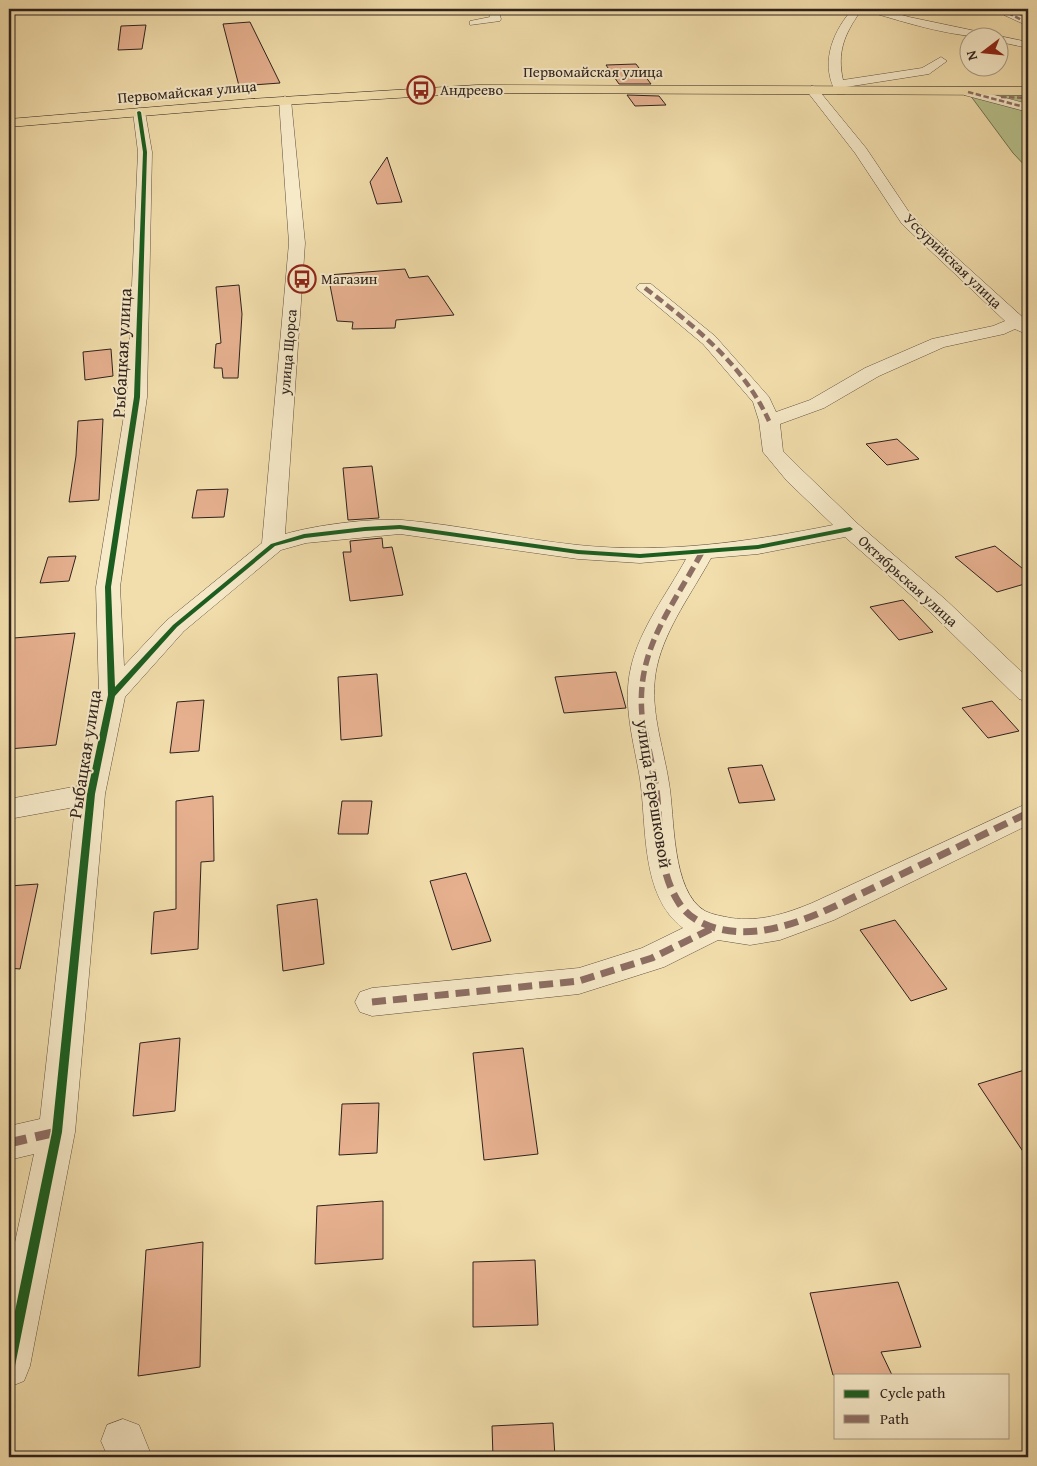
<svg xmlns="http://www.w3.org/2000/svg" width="1037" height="1466" font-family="'Gentium Book Plus',serif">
	<rect width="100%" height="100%" fill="#f2deac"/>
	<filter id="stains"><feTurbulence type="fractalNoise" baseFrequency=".004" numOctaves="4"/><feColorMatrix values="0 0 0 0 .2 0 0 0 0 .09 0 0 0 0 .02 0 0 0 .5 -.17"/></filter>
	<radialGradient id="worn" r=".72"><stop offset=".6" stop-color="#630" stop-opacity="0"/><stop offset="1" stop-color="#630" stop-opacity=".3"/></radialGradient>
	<polygon fill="#b8c28c" stroke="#737255" points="1028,94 1028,169 1013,153 970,95"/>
	<g fill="#e6b08f" stroke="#2e221e">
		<polygon points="250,22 280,83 239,86 223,24"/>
		<polygon points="146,25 142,49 118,50 121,26"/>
		<polygon points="636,64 651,84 619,84 606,65"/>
		<polygon points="627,95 659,96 666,105 635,106"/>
		<polygon points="387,157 402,202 377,204 370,182"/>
		<polygon points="405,269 409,278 428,276 454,315 396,320 395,328 352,329 353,322 337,321 328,275"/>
		<polygon points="239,285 242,314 238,378 223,378 222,368 214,368 216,344 221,343 216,287"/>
		<polygon points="111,349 113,376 85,380 83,352"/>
		<polygon points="103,419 99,500 69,502 76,456 78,421"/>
		<polygon points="897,439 919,459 887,465 866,444"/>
		<polygon points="372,466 379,518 348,520 343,468"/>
		<polygon points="228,489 224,517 192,518 197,490"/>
		<polygon points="382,538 383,548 392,547 403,595 350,601 343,552 351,552 350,541"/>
		<polygon points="995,546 1028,573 1028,583 997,592 955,557"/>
		<polygon points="76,556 69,581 40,583 48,557"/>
		<polygon points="903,600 933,632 899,640 870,607"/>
		<polygon points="75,633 56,745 9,749 9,660 14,638"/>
		<polygon points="616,672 626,708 564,713 555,677"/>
		<polygon points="377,674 382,736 341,740 338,677"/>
		<polygon points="204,700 199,751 170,753 177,702"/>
		<polygon points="992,701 1019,731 988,738 962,708"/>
		<polygon points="762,765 775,800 739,803 728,768"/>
		<polygon points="213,796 214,861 201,862 198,949 151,954 154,912 176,909 176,801"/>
		<polygon points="342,801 372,801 368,834 338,834"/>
		<polygon points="466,873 491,941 452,950 430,881"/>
		<polygon points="38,884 20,969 9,968 9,886"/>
		<polygon points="317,899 324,964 283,971 277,905"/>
		<polygon points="895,920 947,989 911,1001 860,930"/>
		<polygon points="180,1038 175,1111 133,1116 140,1043"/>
		<polygon points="523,1048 538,1154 484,1160 473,1053"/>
		<polygon points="1028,1069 1028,1159 978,1084"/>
		<polygon points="379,1103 377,1153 339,1155 342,1104"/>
		<polygon points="383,1201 383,1259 315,1264 317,1206"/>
		<polygon points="203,1242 200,1367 138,1376 146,1250"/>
		<polygon points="535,1260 538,1325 473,1327 473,1262"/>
		<polygon points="898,1282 921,1347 881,1352 892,1375 833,1375 810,1293"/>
		<polygon points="553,1423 555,1457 493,1457 492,1426"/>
	</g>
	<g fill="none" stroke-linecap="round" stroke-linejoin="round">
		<g stroke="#5f5142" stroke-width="1">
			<g id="minor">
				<polygon points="488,9 498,9 501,19 500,21 470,25 470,21 490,17"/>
				<path d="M849 9H859L860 12C844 35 837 52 843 80L922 68 941 57 947 61 929 74 846 87 845 94H837C820 66 831 35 850 12Z"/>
				<path d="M866 9H881L909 17 1028 42V48L1000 42V38C955 38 910 24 867 11Z"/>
				<polygon points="1008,10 1028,19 1028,26 1004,15 1004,11"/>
				<path d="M812 86 816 87 866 148 913 218 1028 322V335L1015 329 1004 334 944 347 879 376 824 408 780 424 783 451 803 471 858 524 946 600 1028 678V702L1019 699 928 610 845 537 758 554 711 558C692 593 666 627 657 666 648 706 663 744 669 783 675 817 671 891 705 911 713 915 722 916 731 918 760 922 785 914 812 903L1028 803V825L834 920 780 940 750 945 718 940 664 967 579 994 372 1016 360 1012 355 1002 360 992 372 988 579 968 642 948 683 928C640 896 647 826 640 779 634 742 622 705 631 667 640 628 667 594 686 559L640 563 578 559 400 534 306 543 281 550 184 631 125 697 105 794 75 1132 30 1366 24 1381 9 1387V1270L34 1154 9 1160V1126L40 1119 75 807 9 819V799L78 786 99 695 96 587 127 397 138 152 133 112 139 108 145 112 152 152 147 397 120 587 124 666 166 621 262 543 289 243 279 100 285 96 291 100 305 243 285 534C316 525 370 518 402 520 461 525 519 539 578 545 663 554 749 542 833 525L787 481 763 452 759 421 753 402 703 344 636 288 639 284H651L715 336 769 397 776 412 810 400 865 368 932 339 993 326 1005 321 902 224 855 153 806 90Z"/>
				<polygon points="968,88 1028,104 1028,112 964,95 962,92"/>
				<polygon points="123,1419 139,1425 152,1457 108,1457 101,1441 107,1425"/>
			</g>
		</g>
		<g stroke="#2e221e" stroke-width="1">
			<polygon id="major" points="477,85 1028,87 1028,95 477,93 250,107 9,127 9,119 250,99"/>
		</g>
		<use href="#minor" fill="#f7eac9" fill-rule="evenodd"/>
		<use href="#major" fill="#f2deac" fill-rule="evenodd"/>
		<g stroke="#8d6e63" stroke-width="2.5" stroke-dasharray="5.5 2.5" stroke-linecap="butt">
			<polyline points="1008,13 1028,23"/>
			<polyline points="968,92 1028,108"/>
			<polyline points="1001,97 1028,98"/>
		</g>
		<path stroke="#8d6e63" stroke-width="4.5" stroke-dasharray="9 4.5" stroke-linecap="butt" d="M645 288C694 326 743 364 769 421"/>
		<path stroke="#8d6e63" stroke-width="5.5" stroke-dasharray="11 5.5" stroke-linecap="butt" d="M644 731C631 655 668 615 702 552"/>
		<g stroke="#8d6e63" stroke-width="7" stroke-dasharray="14 7" stroke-linecap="butt">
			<path d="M644 729C648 749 653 769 656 789 661 828 657 869 679 903 696 930 735 935 765 930 802 924 837 905 871 889 923 864 976 838 1028 813"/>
			<polyline points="372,1002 579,981 652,958 715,927"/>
		</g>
		<polyline stroke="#8d6e63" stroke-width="9" stroke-dasharray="18 9" stroke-linecap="butt" points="9,1143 57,1132"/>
		<g stroke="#f7eac9" stroke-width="3">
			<polygon id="cycleway" points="139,111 141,112 147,152 140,397 111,587 115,687 173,625 271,544 304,534 365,527 400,525 578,550 640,554 758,545 850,527 853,529 850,531 758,549 640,558 578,554 400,529 365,531 305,538 275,546 177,627 115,696 95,794 62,1132 15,1366 13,1370 9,1372 9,1340 52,1132 87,794 108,695 105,587 134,397 143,152 137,112"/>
		</g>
		<use href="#cycleway" fill="#1b5e20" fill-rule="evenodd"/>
	</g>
	<defs>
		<g id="bus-ring" transform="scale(1.4375)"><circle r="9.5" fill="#f7eac9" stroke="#8f2418" stroke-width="1.5"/><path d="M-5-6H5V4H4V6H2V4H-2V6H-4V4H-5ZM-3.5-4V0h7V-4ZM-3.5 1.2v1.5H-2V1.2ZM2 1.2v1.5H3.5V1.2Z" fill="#8f2418"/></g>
	</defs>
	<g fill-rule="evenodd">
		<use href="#bus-ring" x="421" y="90"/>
		<use href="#bus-ring" x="302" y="279"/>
	</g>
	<g text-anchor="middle" stroke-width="4" stroke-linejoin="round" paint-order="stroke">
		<g font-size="15" fill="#2e221e" stroke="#f7eac9">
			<text x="593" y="77">Первомайская улица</text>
			<text transform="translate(187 92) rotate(-5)" y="5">Первомайская улица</text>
			<text transform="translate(953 261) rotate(44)" y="5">Уссурийская улица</text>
			<text transform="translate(288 352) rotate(-85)" y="5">улица Щорса</text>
			<text transform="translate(908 581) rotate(42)" y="5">Октябрьская улица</text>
		</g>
		<g font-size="15" fill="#2e221e" stroke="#f7eac9" text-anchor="start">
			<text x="440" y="95">Андреево</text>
			<text x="321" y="284">Магазин</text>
		</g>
		<g font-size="18" fill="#2e221e" stroke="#f7eac9">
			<text transform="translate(122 353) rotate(-87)" y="6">Рыбацкая улица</text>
			<text transform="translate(85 754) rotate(-81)" y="6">Рыбацкая улица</text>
			<text transform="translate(654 794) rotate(81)" y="6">улица Терешковой</text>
		</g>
	</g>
	<rect width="1037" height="1466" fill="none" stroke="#f2deac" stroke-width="30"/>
	<rect x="10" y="10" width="1017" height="1446" fill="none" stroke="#2e221e" stroke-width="2.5"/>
	<rect x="15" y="15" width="1007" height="1436" fill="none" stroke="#2e221e"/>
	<rect x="834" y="1374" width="175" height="65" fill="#f7eac9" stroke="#a79a85"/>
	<rect x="844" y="1390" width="25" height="8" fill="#1b5e20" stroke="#a79a85"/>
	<text x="880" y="1398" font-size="15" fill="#2e221e">Cycle path</text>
	<rect x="844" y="1415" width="25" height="8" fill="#8d6e63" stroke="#a79a85"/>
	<text x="880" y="1424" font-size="15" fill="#2e221e">Path</text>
	<g transform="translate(984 52) rotate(254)"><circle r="24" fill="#f7eac9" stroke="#a79a85"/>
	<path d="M0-4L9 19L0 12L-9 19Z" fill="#8f2418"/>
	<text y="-8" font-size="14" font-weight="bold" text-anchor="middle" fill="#2e221e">N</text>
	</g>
	<rect width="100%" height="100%" filter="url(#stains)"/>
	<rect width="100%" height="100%" fill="url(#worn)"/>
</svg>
